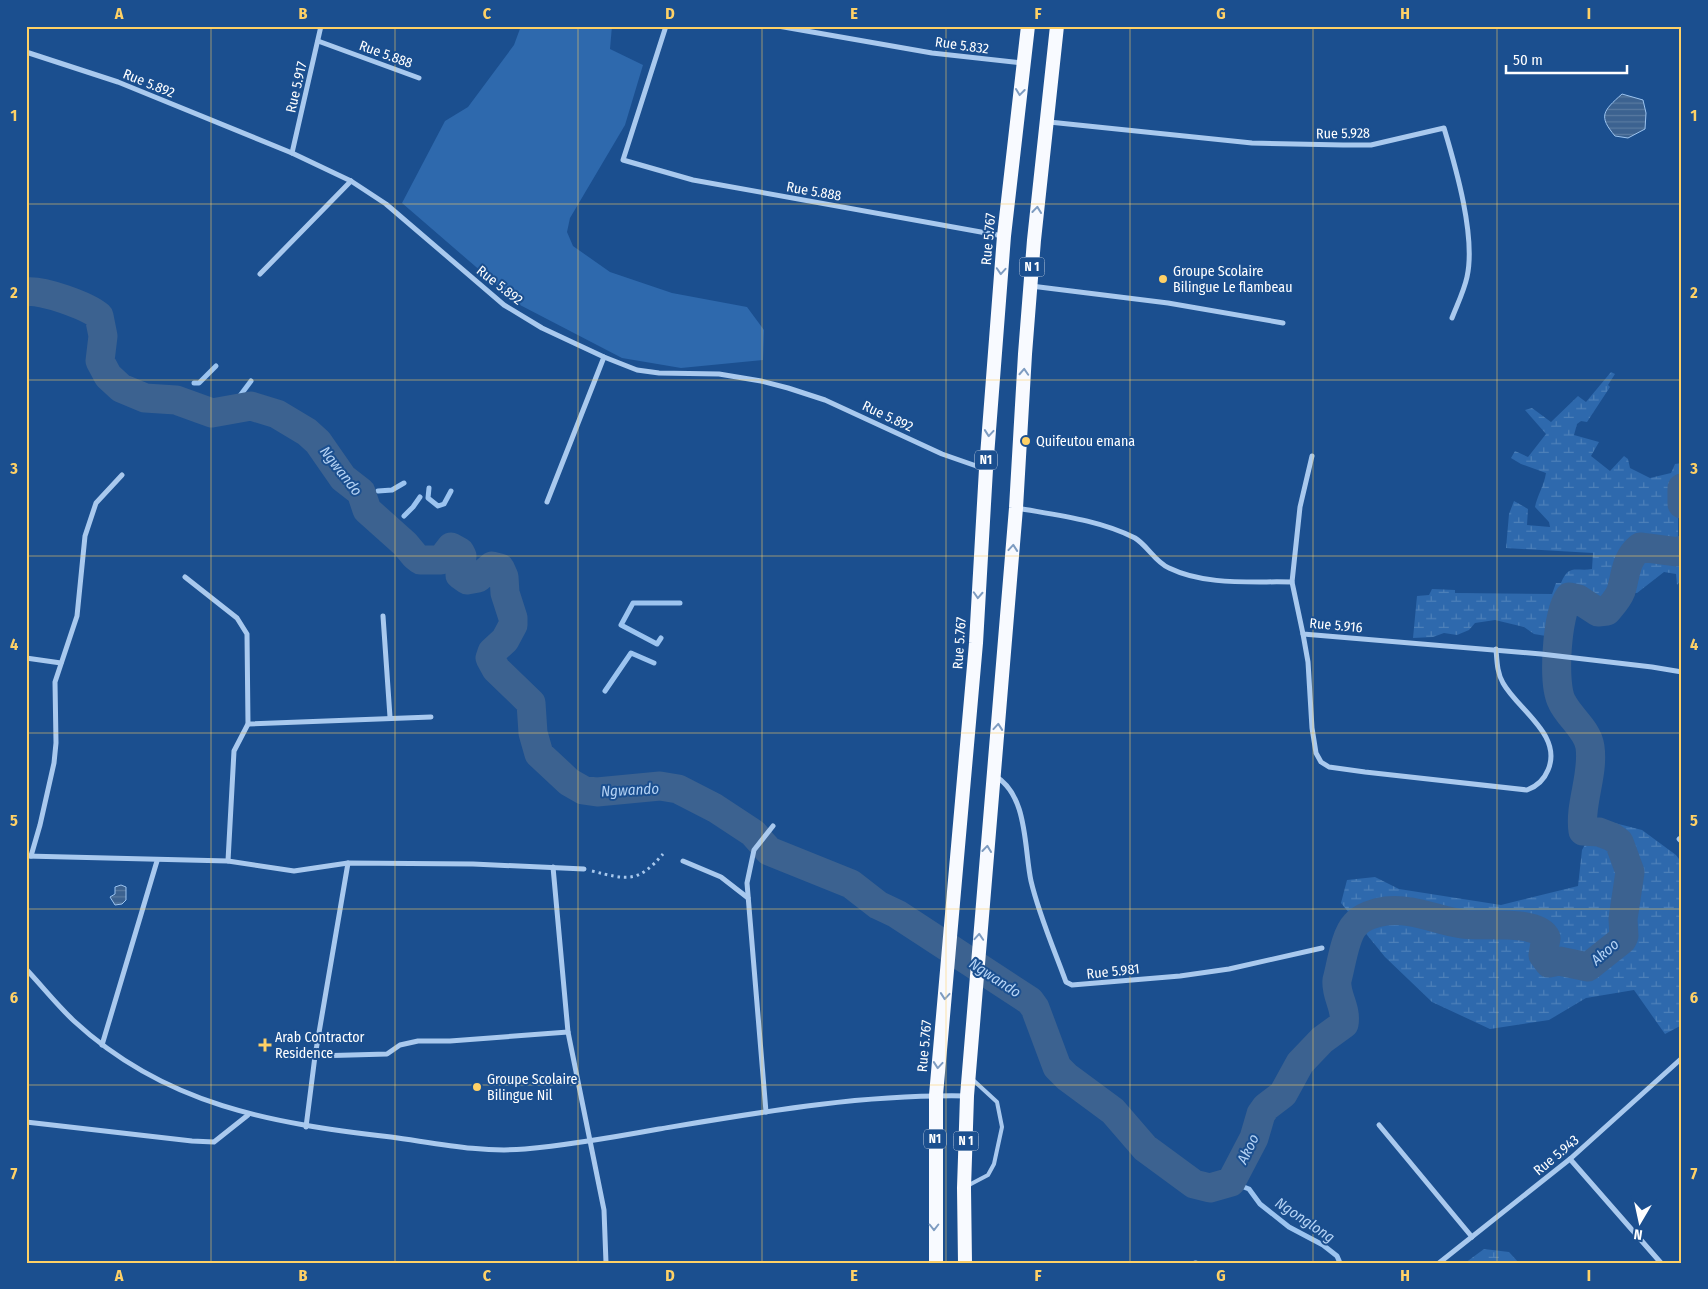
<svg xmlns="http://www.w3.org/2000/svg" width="1708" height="1289" font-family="'Fira Sans Condensed',sans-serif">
	<defs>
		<pattern id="wetland-marsh" width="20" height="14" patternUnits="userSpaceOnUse" patternTransform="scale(1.25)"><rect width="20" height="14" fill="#2e69ad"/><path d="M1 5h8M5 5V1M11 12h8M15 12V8" fill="none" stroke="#4d80b9"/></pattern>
		<pattern id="water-rules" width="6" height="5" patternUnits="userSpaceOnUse" patternTransform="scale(1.25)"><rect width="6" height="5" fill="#3c6290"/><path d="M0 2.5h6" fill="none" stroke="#597aa1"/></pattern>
	</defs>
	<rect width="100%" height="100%" fill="#1b4f8f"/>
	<polygon fill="#2e69ad" points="521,26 612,26 610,49 643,65 625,125 570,218 567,232 573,246 610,272 672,293 747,307 764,330 763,360 681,368 622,358 520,305 402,203 445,121 468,107 514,45"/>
	<g fill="url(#wetland-marsh)">
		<path d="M1611 372 1615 374 1608 385 1610 387 1587 422 1581 421 1577 424 1574 435 1599 442 1591 456 1610 471 1624 456 1628 459 1630 468 1650 478 1671 473 1675 464 1682 463 1678 485V540C1634 541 1634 545 1616 583 1613 589 1611 595 1605 599 1593 606 1578 589 1565 592L1558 605 1552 637 1534 634 1524 627 1495 620 1475 623 1469 630 1457 635 1444 633 1433 637 1413 638 1417 596 1429 595 1432 589 1455 590V593L1552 594 1556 583H1561C1569 563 1576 572 1592 569L1593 553 1506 548 1509 514 1514 501 1528 509 1527 525 1550 527 1549 522 1535 507C1537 496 1544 486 1546 473L1521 464 1511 458 1515 451 1528 457 1546 434 1525 410 1532 408 1551 422 1578 396 1586 402Z"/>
		<path d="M1647 553 1670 558 1682 556V579L1677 585 1676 574 1664 572 1637 593H1628C1628 580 1631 556 1647 553Z"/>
		<polygon points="1599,819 1642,830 1676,855 1682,863 1682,1025 1665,1034 1634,990 1586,998 1549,1020 1490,1029 1432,1002 1385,957 1341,903 1347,880 1375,877 1399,889 1501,905 1578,886 1582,850"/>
		<polygon points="1484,1249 1509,1252 1519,1263 1465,1263"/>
	</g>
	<g fill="url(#water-rules)" stroke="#9cc4f0">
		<path d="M1622 94 1643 100 1646 113 1645 129 1628 138 1615 136C1598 116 1603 111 1622 94Z"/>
		<polygon points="121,885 126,887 126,900 122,904 115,905 110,897 115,894 115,887"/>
	</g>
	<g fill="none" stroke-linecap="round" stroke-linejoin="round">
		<g stroke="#9cc4f0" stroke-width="5">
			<polyline points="194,383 199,383 216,366"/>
			<polyline points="236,401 251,381"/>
			<polyline points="429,488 428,498 438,506 444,504 451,491"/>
			<polyline points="378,491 392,490 404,483"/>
			<polyline points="404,516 413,507 420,497"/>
			<polyline points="661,638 657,644 621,625 633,603 680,603"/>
			<polyline points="605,691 631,653 654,663"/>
			<polyline points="1231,1182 1249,1189 1260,1204 1289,1227 1323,1245 1337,1256 1340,1263"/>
		</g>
		<g stroke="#3c6290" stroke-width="29">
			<path d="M26 292C41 289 88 306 99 316L103 336 100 361 108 376 121 388 145 398 176 400 212 413 251 406 277 414 307 432 318 442 343 478 361 492 367 510 405 544 415 556 420 560H441L451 547 460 552 462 556 460 575 467 580 478 578 492 566 500 568 504 577 505 593 513 618V625L505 640 492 652 490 658 496 669 531 703 533 733 539 754 569 782 583 790 597 792 660 786 678 789 715 808 753 833 769 851 851 884 878 905 897 914 1030 1001 1035 1008 1057 1067 1067 1077 1113 1111 1145 1148 1194 1184 1210 1188 1231 1182 1254 1138 1261 1114 1266 1107 1283 1094 1300 1063 1322 1040 1344 1024C1347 1008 1335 995 1337 980 1341 966 1345 935 1355 925 1361 917 1376 912 1386 911 1413 908 1436 920 1462 924 1480 927 1538 919 1546 938L1543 955 1549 963 1559 961 1588 967 1622 940 1624 936 1623 919 1630 872 1619 842 1612 837 1599 832 1583 831C1579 805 1594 775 1590 747 1588 730 1569 717 1562 702 1552 684 1557 614 1569 597L1578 599 1598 612 1607 611C1612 605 1618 599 1621 591 1626 575 1625 559 1640 547L1678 552 1682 550"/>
			<polyline points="1682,488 1682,504"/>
		</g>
		<path stroke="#a9c9ee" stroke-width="3" stroke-dasharray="2.5 4" stroke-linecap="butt" d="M592 871C628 880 638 883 663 854"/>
		<polyline stroke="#a9c9ee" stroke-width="4" points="967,1186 988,1175 994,1164 1002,1127 997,1102 972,1079"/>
		<g stroke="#a9c9ee" stroke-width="5">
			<polyline points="666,26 623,160 693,180 1003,236"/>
			<polyline points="778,26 932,53 1023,63"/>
			<polyline points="318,41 419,78"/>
			<polyline points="26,52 118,82 292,153 351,181 386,204 504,305 542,328 604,357 637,370 659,373 719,374 761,381 788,388 825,400 942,454 985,469"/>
			<path d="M1049 122 1252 143 1343 145H1371L1444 128C1456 168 1476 237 1467 277 1464 291 1457 305 1452 318"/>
			<polyline points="292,153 321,26"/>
			<polyline points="260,274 351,181"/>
			<polyline points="1031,286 1168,303 1283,323"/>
			<polyline points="547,502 604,357"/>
			<path d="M1017 508C1056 515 1100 520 1135 538 1148 546 1155 562 1169 568 1206 586 1252 581 1292 582L1303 634 1541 654 1652 667 1682 672"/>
			<polyline points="185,577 237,618 247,634 248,724 234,751 228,861"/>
			<polyline points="1292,582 1300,507 1312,456"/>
			<polyline points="383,616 390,717"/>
			<path d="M1303 634 1308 662 1312 728 1316 753 1321 762 1329 767 1365 772 1527 790C1538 786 1544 780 1548 770 1563 735 1518 710 1503 683 1497 673 1497 661 1496 649"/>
			<polyline points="26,658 61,663"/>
			<polyline points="248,724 431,717"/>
			<path d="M995 776C1028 795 1024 848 1031 881 1039 915 1054 949 1066 982L1072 985 1180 976 1229 969 1322 948"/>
			<polyline points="1679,839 1682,842"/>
			<polyline points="26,856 228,861 294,871 348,863 473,864 584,869"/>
			<polyline points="31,856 40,825 54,763 56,743 55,682 77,616 85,536 96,503 122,475"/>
			<polyline points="683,861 721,877 748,898"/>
			<path d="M26 969C42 986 57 1005 74 1021 166 1106 272 1123 391 1137 435 1143 481 1153 525 1149 570 1145 615 1137 659 1129 761 1112 863 1094 967 1096"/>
			<polyline points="568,1032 604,1210 606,1263"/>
			<polyline points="102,1045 157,861"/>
			<polyline points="315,1056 387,1054 400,1045 418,1041 450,1041 568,1032 553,867"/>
			<polyline points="766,1112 747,883 754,850 773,826"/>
			<polyline points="26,1122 192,1141 214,1142 248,1115"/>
			<polyline points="1379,1125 1472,1237"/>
			<polyline points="306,1127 315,1056 348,863"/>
			<polyline points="1570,1159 1661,1263"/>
			<polyline points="1195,1263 1196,1263"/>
			<polyline points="1439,1263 1570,1159 1682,1058"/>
		</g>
		<g stroke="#f8faff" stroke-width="14">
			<polyline points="936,1263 936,1095 976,643 986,469 1004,236 1028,26"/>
			<polyline points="965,1263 964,1188 967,1096 1016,508 1025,354 1034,240 1057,26"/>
		</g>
	</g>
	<defs><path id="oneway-chevron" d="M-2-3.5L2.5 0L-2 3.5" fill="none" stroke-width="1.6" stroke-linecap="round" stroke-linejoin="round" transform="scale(1.25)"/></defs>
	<g stroke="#7e9cc1">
		<use href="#oneway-chevron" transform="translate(1020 92) rotate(97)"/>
		<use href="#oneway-chevron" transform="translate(1037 210) rotate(-84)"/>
		<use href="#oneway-chevron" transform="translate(1001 271) rotate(94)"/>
		<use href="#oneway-chevron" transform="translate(1024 372) rotate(-87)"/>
		<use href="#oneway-chevron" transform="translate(989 433) rotate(95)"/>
		<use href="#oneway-chevron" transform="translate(1013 548) rotate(-85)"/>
		<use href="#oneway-chevron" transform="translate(978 595) rotate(93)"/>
		<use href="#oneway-chevron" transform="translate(998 727) rotate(-85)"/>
		<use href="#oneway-chevron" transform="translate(987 849) rotate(-84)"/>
		<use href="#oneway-chevron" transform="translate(979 937) rotate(-86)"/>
		<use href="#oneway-chevron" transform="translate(945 996) rotate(95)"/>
		<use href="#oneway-chevron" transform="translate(938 1065) rotate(95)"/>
		<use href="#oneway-chevron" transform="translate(934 1227) rotate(90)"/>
	</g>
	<path fill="none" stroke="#ffd166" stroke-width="1" stroke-opacity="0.55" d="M211 26V1263M395 26V1263M578 26V1263M762 26V1263M946 26V1263M1130 26V1263M1313 26V1263M1497 26V1263M26 204H1682M26 380H1682M26 556H1682M26 733H1682M26 909H1682M26 1085H1682"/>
	<g fill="#ffd166" stroke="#1b4f8f" stroke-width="2">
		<circle cx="1163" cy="279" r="5"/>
		<circle cx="1026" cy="441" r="5"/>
		<path d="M262.5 1037.5h5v5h5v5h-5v5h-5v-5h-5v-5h5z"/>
		<circle cx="477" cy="1087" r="5"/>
	</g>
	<g text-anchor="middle" stroke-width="4" stroke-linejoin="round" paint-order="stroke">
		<g fill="#1b4f8f" stroke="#bbcadd" stroke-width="1">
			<rect x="1019.5" y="257.5" width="25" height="19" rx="4"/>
			<rect x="975" y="450.5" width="22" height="19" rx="4"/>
			<rect x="924" y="1129.5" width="22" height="19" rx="4"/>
			<rect x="953.5" y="1131.5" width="25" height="19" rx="4"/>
		</g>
		<g font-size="12" font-weight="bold" fill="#fff">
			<text x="1032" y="271">N 1</text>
			<text x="986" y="464">N1</text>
			<text x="935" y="1143">N1</text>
			<text x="966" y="1145">N 1</text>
		</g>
		<g font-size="14" fill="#fff" stroke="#1b4f8f">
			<text transform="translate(962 45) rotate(8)" y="5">Rue 5.832</text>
			<text transform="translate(386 54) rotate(20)" y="5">Rue 5.888</text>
			<text transform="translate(149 83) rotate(22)" y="5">Rue 5.892</text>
			<text transform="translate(296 87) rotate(-77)" y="5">Rue 5.917</text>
			<text transform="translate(1343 133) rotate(-1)" y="5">Rue 5.928</text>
			<text transform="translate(814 191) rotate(10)" y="5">Rue 5.888</text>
			<text transform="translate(988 239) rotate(-85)" y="5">Rue 5.767</text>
			<text transform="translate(500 285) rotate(38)" y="5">Rue 5.892</text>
			<text transform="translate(888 416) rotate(25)" y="5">Rue 5.892</text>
			<text transform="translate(1336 625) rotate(5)" y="5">Rue 5.916</text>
			<text transform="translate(959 643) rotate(-86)" y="5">Rue 5.767</text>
			<text transform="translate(1113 971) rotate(-6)" y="5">Rue 5.981</text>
			<text transform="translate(924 1046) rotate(-85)" y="5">Rue 5.767</text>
			<text transform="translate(1556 1155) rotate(-40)" y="5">Rue 5.943</text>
		</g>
		<g font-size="14" fill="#fff" stroke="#1b4f8f" text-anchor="start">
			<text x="1173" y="276">Groupe Scolaire<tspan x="1173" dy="16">Bilingue Le flambeau</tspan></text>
			<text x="1036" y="446">Quifeutou emana</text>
			<text x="275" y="1042">Arab Contractor<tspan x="275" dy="16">Residence</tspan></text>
			<text x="487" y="1084">Groupe Scolaire<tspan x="487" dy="16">Bilingue Nil</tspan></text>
		</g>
		<g font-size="15" font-style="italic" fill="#b5d3f5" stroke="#1b4f8f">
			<text transform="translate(341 471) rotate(52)" y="5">Ngwando</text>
			<text transform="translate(630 790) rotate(-3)" y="5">Ngwando</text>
			<text transform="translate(1605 952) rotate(-41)" y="5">Akoo</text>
			<text transform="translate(995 978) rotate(33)" y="5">Ngwando</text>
			<text transform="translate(1248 1149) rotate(-64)" y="5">Akoo</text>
			<text transform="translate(1305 1220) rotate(34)" y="5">Ngonglong</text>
		</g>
	</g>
	<rect width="1708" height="1289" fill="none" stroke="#1b4f8f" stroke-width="55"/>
	<g transform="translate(1640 1222) rotate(189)" stroke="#1b4f8f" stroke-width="4" paint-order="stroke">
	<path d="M0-4L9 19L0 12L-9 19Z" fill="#ffffff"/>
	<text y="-8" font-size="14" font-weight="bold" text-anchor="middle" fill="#ffffff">N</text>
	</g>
	<path d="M1506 65v8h121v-8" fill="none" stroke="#ffffff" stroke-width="2.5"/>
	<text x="1513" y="65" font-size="15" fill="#ffffff" stroke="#1b4f8f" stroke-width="4" paint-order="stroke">50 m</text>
	<rect x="28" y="28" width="1652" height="1234" fill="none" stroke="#ffd166" stroke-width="2"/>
	<g font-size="16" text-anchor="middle" font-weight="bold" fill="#ffd166">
		<text x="119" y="19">A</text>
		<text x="303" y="19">B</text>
		<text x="487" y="19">C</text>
		<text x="670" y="19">D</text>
		<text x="854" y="19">E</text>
		<text x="1038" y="19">F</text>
		<text x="1221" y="19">G</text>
		<text x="1405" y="19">H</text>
		<text x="1589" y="19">I</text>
		<text x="14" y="121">1</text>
		<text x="1694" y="121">1</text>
		<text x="14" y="298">2</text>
		<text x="1694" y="298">2</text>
		<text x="14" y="474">3</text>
		<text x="1694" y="474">3</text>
		<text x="14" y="650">4</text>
		<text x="1694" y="650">4</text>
		<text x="14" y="826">5</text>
		<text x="1694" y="826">5</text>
		<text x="14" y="1003">6</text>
		<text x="1694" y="1003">6</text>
		<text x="14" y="1179">7</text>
		<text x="1694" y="1179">7</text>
		<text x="119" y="1281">A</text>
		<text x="303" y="1281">B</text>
		<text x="487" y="1281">C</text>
		<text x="670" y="1281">D</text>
		<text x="854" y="1281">E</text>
		<text x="1038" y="1281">F</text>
		<text x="1221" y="1281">G</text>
		<text x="1405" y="1281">H</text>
		<text x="1589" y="1281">I</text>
	</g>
</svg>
